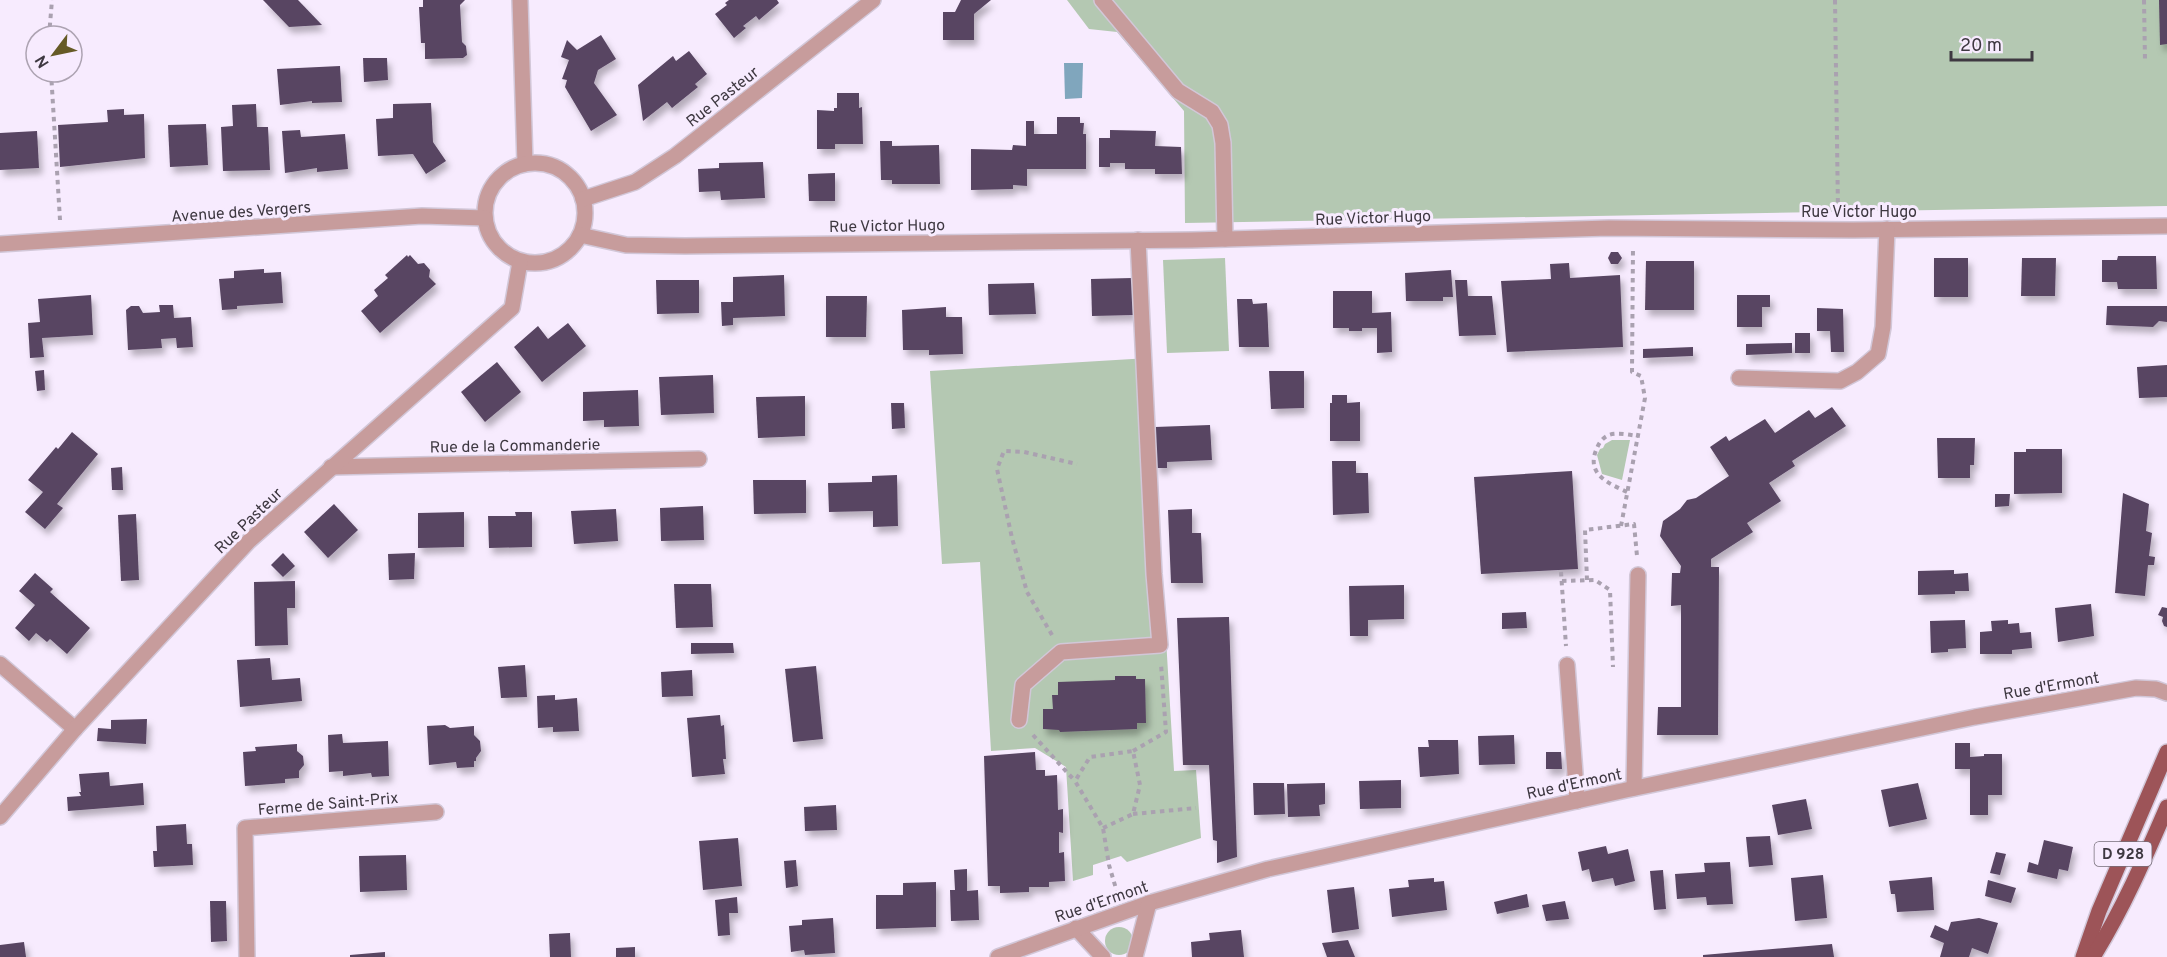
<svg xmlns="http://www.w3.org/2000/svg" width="2167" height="957" font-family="Overpass,sans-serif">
	<defs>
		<filter id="shadow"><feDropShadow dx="3.5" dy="6" stdDeviation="3" flood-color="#0004"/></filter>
	</defs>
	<rect width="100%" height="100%" fill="#f7ebfe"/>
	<g fill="#b4c8b2">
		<polygon points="1067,0 2167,0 2167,206 1185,223 1184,111 1117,32 1089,29"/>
		<polygon points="1225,258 1229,351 1167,353 1163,260"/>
		<polygon points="1149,358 1174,771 1196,770 1201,838 1127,862 1121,856 1093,865 1093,875 1073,881 1066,767 1035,748 991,751 980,562 942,564 930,371"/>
		<polygon points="1612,440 1630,440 1622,480 1602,474 1597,455 1600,449 1603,448 1605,444"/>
		<circle cx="1119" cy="941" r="14"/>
	</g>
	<polygon fill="#80a6bd" points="1064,63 1083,63 1082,98 1065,99"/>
	<g fill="#584562" filter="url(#shadow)">
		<polygon points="263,0 298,0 322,25 289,27"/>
		<polygon points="423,0 465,0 460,5 462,42 466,46 467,55 463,58 425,59 425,43 421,43 419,7 423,7"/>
		<polygon points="729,0 777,0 779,3 759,20 756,16 743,26 746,28 734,38 715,14 727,5 725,3"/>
		<polygon points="961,0 991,0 974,14 974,40 943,40 943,12 955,12"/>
		<polygon points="2159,0 2167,0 2167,44 2160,45"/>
		<polygon points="601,35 616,59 598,70 594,83 617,115 591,131 565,87 567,80 562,79 569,60 561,57 567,40 577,50"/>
		<polygon points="689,51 707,74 695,84 698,87 672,108 667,102 643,121 638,85 673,56 676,61"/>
		<polygon points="363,58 387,58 388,80 364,82"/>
		<polygon points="340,66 342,102 312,103 312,101 280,105 277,69"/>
		<polygon points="837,93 859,93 859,108 862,107 863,144 835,144 835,149 817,149 817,110 834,111 834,108 837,108"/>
		<polygon points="431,103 433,142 446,161 426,174 413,154 378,156 376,119 393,118 393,104"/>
		<polygon points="256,104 257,127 268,127 270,170 223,171 221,127 233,126 232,105"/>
		<polygon points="124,109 124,115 144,114 145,158 60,167 58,125 108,122 107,110"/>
		<polygon points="1057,117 1080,117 1080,123 1084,123 1083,134 1086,134 1086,169 1027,169 1027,186 1013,185 1013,189 971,190 971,149 1012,150 1013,145 1026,146 1026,121 1034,121 1034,134 1057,134"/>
		<polygon points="206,124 208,165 170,167 168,125"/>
		<polygon points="300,130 301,137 345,134 348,169 317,172 317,168 285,173 282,131"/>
		<polygon points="1110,130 1156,131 1155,146 1181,147 1182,174 1155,174 1155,169 1125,169 1125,163 1110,163 1110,167 1099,167 1099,138 1110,138"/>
		<polygon points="37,131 39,168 0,170 0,133"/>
		<polygon points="880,141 892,141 892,146 939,145 940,184 892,184 892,180 881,180"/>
		<polygon points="763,162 765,198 721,200 720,191 699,192 698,169 719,168 719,163"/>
		<polygon points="835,173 835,201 809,201 808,174"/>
		<polygon points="1611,252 1618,252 1622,258 1618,264 1611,264 1608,258"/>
		<polygon points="407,255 408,257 410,255 418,264 424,263 430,270 429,277 436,284 380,333 361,311 378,296 374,290 388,278 385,275"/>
		<polygon points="2118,256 2156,256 2157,289 2118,289 2117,282 2102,282 2102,260 2117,260"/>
		<rect x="1934" y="258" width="34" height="39"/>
		<polygon points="2022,258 2056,258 2055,296 2021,296"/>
		<polygon points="1646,261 1694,261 1694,310 1645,310"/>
		<polygon points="1569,263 1570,278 1620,275 1623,347 1507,352 1501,281 1551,279 1550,264"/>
		<polygon points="264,269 264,273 281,272 283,303 237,306 237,309 222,310 219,279 234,278 234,271"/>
		<polygon points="1451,270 1453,297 1443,297 1443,301 1406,301 1405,273"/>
		<polygon points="784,275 785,316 733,318 733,325 722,326 721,302 733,302 733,277"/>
		<polygon points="1132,278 1133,315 1092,316 1091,279"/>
		<polygon points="656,280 699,280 699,313 657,314"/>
		<polygon points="1455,280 1467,280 1468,296 1492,296 1496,335 1459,336"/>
		<polygon points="1034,283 1036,314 989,315 988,284"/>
		<polygon points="1333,291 1372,291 1372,313 1391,312 1392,352 1377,353 1377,328 1362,328 1362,331 1349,331 1349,328 1333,328"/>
		<polygon points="91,295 93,335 42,338 44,357 30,358 28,323 40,322 38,299"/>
		<polygon points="1737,295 1770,295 1770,307 1762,307 1762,327 1737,327"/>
		<polygon points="826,296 867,296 866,337 826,337"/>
		<polygon points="1237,299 1252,299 1253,304 1267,303 1269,347 1239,347"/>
		<polygon points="159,305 173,305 174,318 191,317 193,347 177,348 176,338 161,339 162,348 128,350 126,310 131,306 139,306 143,313 160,312"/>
		<polygon points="2107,306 2167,306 2167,322 2159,321 2153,327 2106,325"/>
		<polygon points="946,307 946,317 962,317 963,354 929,355 929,350 903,350 902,310"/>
		<polygon points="1817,308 1843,309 1844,352 1831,352 1830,331 1817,331"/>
		<polygon points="568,323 586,346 542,382 514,347 538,326 548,339"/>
		<rect x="1795" y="333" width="15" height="20"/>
		<polygon points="1792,343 1792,353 1746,355 1746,344"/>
		<polygon points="1693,347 1693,356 1643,358 1643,349"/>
		<polygon points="497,362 521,392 485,422 461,392"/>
		<polygon points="2167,365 2167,397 2139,398 2137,367"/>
		<polygon points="44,370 45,390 37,391 35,371"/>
		<polygon points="1269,371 1304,371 1304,408 1271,409"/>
		<polygon points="713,375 714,413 661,415 659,377"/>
		<polygon points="638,390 639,426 604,427 604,420 583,421 583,392"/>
		<polygon points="1332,395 1347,395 1347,403 1360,402 1360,441 1330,441 1330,403 1332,403"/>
		<polygon points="805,396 805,436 758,438 756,397"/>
		<polygon points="891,403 904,403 905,428 892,429"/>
		<polygon points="1832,407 1846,426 1792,461 1795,466 1769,483 1781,501 1747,523 1753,532 1711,559 1711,567 1719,567 1718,735 1657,735 1658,707 1681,707 1681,605 1671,606 1672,573 1680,573 1681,566 1660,536 1663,521 1680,509 1687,500 1696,498 1729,476 1710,447 1726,436 1729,441 1765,419 1775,433 1809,410 1815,418"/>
		<polygon points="1210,425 1212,460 1167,462 1167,468 1156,468 1155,427"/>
		<polygon points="72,432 98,454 57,504 63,508 45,529 25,512 43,492 28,480 56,447 58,449"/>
		<polygon points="1937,438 1975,438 1974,465 1970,465 1970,478 1938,478"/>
		<polygon points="2026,449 2062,449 2062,493 2014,494 2014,452 2026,452"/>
		<polygon points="1332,461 1356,461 1356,473 1368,473 1369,513 1333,515"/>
		<polygon points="122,467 123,490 112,490 111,468"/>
		<polygon points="1572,471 1578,569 1481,574 1474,477"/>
		<polygon points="897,475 898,526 873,527 873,511 829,512 828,483 872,482 872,476"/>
		<polygon points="753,480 806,480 806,513 754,514"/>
		<polygon points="2123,493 2149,504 2146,531 2152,533 2149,556 2155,557 2154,565 2148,565 2145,596 2115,593"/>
		<polygon points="1995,494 2010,494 2009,506 1995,507"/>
		<polygon points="334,504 358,530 328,558 304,532"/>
		<polygon points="703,506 704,540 661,541 660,508"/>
		<polygon points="616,509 618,541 574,544 571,511"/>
		<polygon points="1192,509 1192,533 1201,533 1203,583 1171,583 1168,510"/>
		<polygon points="464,512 464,547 418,548 418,513"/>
		<polygon points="515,512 532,512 532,547 489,548 488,516 516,516"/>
		<polygon points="136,514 139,580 121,581 118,515"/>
		<polygon points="283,553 295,566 283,577 271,565"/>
		<polygon points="415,553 414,579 389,580 388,554"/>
		<polygon points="1954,570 1954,574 1968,573 1969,591 1955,591 1955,594 1918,595 1918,571"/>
		<polygon points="35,573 53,589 50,592 90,628 67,654 50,639 47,642 36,633 29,641 15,628 35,605 19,591"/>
		<polygon points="295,581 295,608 287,608 288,645 255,646 254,582"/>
		<polygon points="674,584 711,584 713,627 676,628"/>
		<polygon points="1404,585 1404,619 1368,620 1368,636 1350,636 1349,586"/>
		<polygon points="2091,604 2094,636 2058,642 2055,608"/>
		<polygon points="2162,607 2167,608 2167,627 2164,626 2162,621 2163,617 2158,615"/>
		<polygon points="1526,612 1527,628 1502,629 1502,613"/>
		<polygon points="1227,617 1229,617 1237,857 1217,863 1217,841 1213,840 1209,765 1183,765 1177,618"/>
		<polygon points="1965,620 1966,648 1948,649 1948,652 1931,653 1930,621"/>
		<polygon points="2008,620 2008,624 2019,623 2020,633 2031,632 2032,648 2012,650 2012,654 1980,654 1980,632 1992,631 1991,621"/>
		<polygon points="691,643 733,643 734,653 691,654"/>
		<polygon points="270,658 272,680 300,678 302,701 240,707 237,660"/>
		<polygon points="525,665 527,697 501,698 498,667"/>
		<polygon points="816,666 823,739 793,742 785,669"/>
		<polygon points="692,670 693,696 662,697 661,672"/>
		<polygon points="1115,676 1136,676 1136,679 1145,679 1146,723 1137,723 1137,729 1060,732 1059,730 1043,729 1043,709 1053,709 1052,695 1058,695 1058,682 1115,680"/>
		<polygon points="555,695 555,700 577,698 579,731 553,732 553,727 538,728 537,696"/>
		<polygon points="720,715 721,726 724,725 726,759 723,759 725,774 692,777 687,718"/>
		<polygon points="147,719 146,744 97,741 98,728 111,729 111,720"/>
		<polygon points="445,725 450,728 474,726 474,735 480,741 481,751 476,758 476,761 474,761 474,767 457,768 456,762 429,765 427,726"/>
		<polygon points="342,734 343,743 388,741 389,776 372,777 371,773 343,776 343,771 329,772 328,735"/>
		<polygon points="1514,735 1515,764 1479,765 1478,736"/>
		<polygon points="1428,740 1458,740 1459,774 1420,777 1418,747 1429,747"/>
		<polygon points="1955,743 1970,743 1970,757 1984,756 1984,754 2002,754 2002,795 1988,795 1988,815 1970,815 1970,769 1955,769"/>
		<polygon points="297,744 297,751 303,756 304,765 299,771 299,778 285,779 285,783 245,786 243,752 256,751 255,747"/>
		<polygon points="1035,752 1036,770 1045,770 1045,776 1057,775 1058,810 1063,809 1063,833 1059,832 1059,853 1064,852 1065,881 1049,882 1049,887 1029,887 1029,892 1000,893 1000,886 988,886 984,756"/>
		<polygon points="1546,752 1561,752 1562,769 1546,769"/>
		<polygon points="109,772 110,786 143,783 144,805 68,811 67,797 81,796 79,792 81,792 79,774"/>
		<polygon points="1401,780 1401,808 1360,809 1359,781"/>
		<polygon points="1253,783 1284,783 1285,814 1254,815"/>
		<polygon points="1325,783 1325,804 1319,805 1320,816 1288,817 1287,784"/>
		<polygon points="1918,783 1927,819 1889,827 1881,790"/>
		<polygon points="1806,799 1812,829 1778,835 1772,805"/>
		<polygon points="836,805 837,830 805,831 804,807"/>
		<polygon points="186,824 187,844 192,844 193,865 154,867 153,851 157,851 156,826"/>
		<polygon points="1770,836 1773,865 1749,867 1746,837"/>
		<polygon points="738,838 742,886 703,890 699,841"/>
		<polygon points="2044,840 2073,847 2068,871 2059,869 2057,879 2027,872 2029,862 2038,865"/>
		<polygon points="1606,846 1608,854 1628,849 1635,881 1615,886 1613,878 1592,882 1589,869 1582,871 1578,852"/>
		<polygon points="1996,852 2006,854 2000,875 1990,873"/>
		<polygon points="406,855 407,890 360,892 359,856"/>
		<polygon points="796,860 798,886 786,888 784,861"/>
		<polygon points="1730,862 1733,904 1707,905 1706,897 1677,899 1675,874 1705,872 1704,863"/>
		<polygon points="967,869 967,891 978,890 979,920 951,921 950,890 955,890 954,870"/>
		<polygon points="1663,870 1666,909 1654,910 1650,871"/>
		<polygon points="1823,875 1827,918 1795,921 1791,878"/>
		<polygon points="1932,877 1934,910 1897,912 1895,894 1891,894 1889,881"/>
		<polygon points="1434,878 1434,882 1444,881 1447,910 1392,917 1389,889 1409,887 1408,880"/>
		<polygon points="1988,880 2016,888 2011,903 1985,896"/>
		<polygon points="936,882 936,927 876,929 876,895 903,895 903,883"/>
		<polygon points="1354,887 1359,929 1332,933 1327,890"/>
		<polygon points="1527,894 1529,907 1497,914 1494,902"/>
		<polygon points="737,897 738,913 729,913 730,935 718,936 715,900"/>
		<polygon points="210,901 226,901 227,941 211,942"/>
		<polygon points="1565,901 1569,919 1546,921 1542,905"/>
		<polygon points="833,918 835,953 805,955 804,950 791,952 789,926 802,925 802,920"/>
		<polygon points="1979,918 1998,923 1988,954 1972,948 1969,957 1940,957 1944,943 1930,937 1935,925 1948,931 1951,922"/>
		<polygon points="1241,930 1244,957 1192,957 1191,942 1210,940 1209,933"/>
		<polygon points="570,933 571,957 550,957 549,934"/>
		<polygon points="1348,940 1355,957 1327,957 1322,943"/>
		<polygon points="24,942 26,957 0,957 0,945"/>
		<polygon points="1832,944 1834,957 1703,957 1703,955"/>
		<polygon points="635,947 635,957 616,957 616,948"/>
		<polygon points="385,952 385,957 350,957 350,955"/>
	</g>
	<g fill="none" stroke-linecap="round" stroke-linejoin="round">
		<g stroke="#d2c7d8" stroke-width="18">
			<g id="minor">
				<polyline points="520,0 525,164"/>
				<polyline points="1102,0 1178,91 1212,112 1220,125 1223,143 1225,239"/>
				<circle cx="535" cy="213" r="50"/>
				<polyline points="583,199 635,182 675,156 873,0"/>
				<polyline points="580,235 626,245 685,246 1192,240 1609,228 1853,230 2167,226"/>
				<polyline points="0,244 422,216 485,218"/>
				<polyline points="1739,378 1840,381 1857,372 1878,354 1883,327 1887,229"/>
				<polyline points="331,467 699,459"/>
				<polyline points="0,664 75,729"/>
				<polyline points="1567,665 1577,801"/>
				<polyline points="1019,720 1023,685 1061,652 1160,645 1154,574 1138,240"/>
				<polyline points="1634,788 1638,575"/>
				<polyline points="0,817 75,729 249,541 512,308 520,262"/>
				<polyline points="1076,928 1103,957"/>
				<polyline points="247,957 245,828 436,812"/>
				<polyline points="998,957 1149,903 1268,869 1626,790 1975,717 2136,688 2156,689 2167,693"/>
				<polyline points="1135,957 1149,903"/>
			</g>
		</g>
		<g stroke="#d2c7d8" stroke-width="18">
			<g id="major">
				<polyline points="2083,957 2099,911 2167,752"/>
				<path d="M2093 957C2123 909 2145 858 2167 807"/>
			</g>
		</g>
		<g stroke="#aaa1b0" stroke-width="4" stroke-dasharray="4.5 4.5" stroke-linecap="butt">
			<polyline points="1835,0 1838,211"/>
			<polyline points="2144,0 2145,60"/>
			<polyline points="49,36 52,0"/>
			<polyline points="51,72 60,220"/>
			<path d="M1627 492C1608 483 1585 474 1597 448 1599 443 1603 437 1609 435 1617 432 1630 435 1638 436"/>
			<polyline points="1621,526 1645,398 1641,376 1632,372 1633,247"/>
			<polyline points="1561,572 1566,646"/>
			<polyline points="1587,580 1585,530 1634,524 1637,556"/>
			<polyline points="1562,581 1595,580 1610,590 1613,667"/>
			<polyline points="1052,635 1027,592 1012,538 997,469 1004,451 1024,452 1077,464"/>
			<polyline points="1033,735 1075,781"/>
			<polyline points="1133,751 1166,732 1161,664"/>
			<polyline points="1133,814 1196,808"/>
			<polyline points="1103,828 1133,814 1140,785 1133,751 1090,757 1075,781 1103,828 1109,865 1117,892"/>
		</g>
		<use href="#minor" stroke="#c79c9c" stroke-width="15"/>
		<use href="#major" stroke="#9d5458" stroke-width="15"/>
	</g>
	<g text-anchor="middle" stroke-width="6" stroke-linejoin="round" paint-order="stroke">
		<rect fill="#f7ebfe" stroke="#766e7a" stroke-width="1.5" x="2094.5" y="842" width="57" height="24" rx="4.5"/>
		<g font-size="15" font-weight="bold" fill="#3e3841">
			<text x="2123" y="859">D 928</text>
		</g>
		<g font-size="16" fill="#3e3841" stroke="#f7ebfe">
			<text transform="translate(722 96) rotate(-38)" y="6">Rue Pasteur</text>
			<text transform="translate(241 211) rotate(-4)" y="6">Avenue des Vergers</text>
			<text x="1859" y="217">Rue Victor Hugo</text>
			<text transform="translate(1373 217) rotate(-2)" y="6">Rue Victor Hugo</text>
			<text transform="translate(887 225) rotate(-1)" y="6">Rue Victor Hugo</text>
			<text transform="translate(515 445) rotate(-1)" y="6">Rue de la Commanderie</text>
			<text transform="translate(248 520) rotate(-44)" y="6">Rue Pasteur</text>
			<text transform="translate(2051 685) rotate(-10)" y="6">Rue d'Ermont</text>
			<text transform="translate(1574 783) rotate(-12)" y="6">Rue d'Ermont</text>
			<text transform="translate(328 803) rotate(-5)" y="6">Ferme de Saint-Prix</text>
			<text transform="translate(1101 901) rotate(-19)" y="6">Rue d'Ermont</text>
		</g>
	</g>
	<g transform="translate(54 54) rotate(238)"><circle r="28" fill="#f7ebfe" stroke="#ada3b2" stroke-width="1.5"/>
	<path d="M0-4.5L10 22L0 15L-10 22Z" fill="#665a26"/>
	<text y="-9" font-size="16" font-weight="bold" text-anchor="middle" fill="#3e3841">N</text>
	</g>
	<path d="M1951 51v9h81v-9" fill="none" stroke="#3e3841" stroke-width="3"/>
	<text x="1960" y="51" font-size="18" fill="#3e3841" stroke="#f7ebfe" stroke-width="4.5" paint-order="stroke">20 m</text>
</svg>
